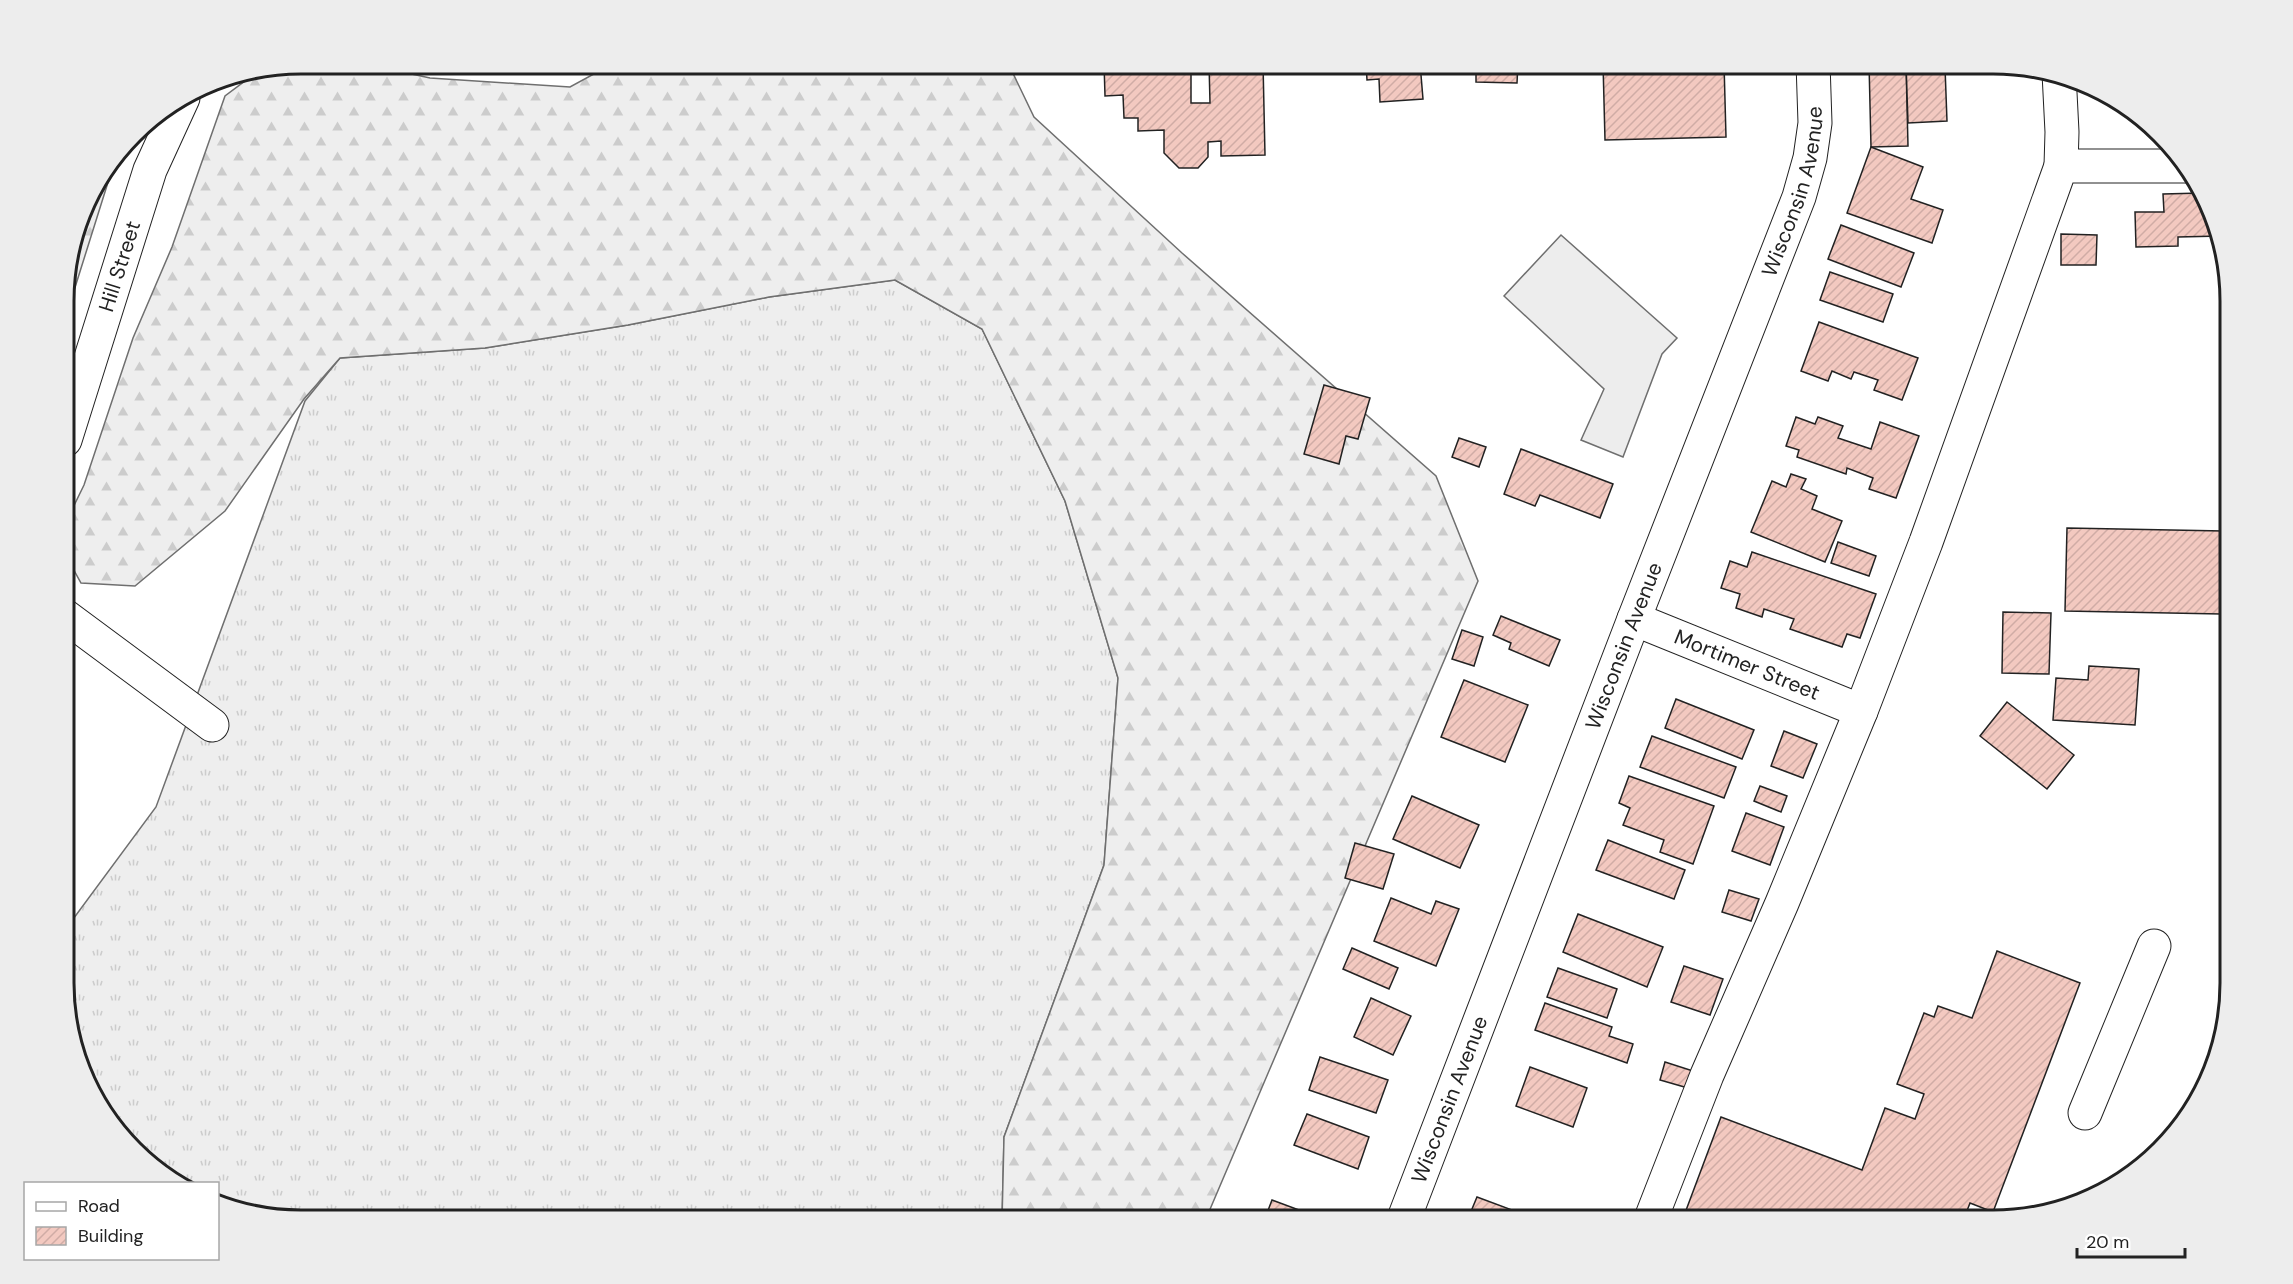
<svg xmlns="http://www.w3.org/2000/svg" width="2293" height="1284" font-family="'DM Sans',sans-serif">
	<defs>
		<pattern id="grass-tufts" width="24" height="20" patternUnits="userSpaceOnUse" patternTransform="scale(1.5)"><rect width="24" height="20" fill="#eee"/><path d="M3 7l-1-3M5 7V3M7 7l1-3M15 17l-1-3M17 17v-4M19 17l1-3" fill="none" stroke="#ccc"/></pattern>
		<pattern id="forest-firs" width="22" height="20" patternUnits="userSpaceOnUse" patternTransform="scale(1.5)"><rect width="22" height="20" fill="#eee"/><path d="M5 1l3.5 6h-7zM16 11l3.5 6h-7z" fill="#ccc"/></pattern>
		<pattern id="building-hatch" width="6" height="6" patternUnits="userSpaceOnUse" patternTransform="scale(1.5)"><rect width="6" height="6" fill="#f3c9c0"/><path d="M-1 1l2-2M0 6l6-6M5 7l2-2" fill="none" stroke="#d0aca5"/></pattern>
	</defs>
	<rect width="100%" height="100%" fill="#fff"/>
	<polygon fill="url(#grass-tufts)" stroke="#6f6f6f" stroke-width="1.5" points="895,280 982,329 1065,501 1118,678 1104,865 1004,1137 1002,1221 301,1221 239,1213 218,1204 218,1184 176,1183 103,1116 65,1014 65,930 156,807 305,401 340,358 485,348 628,325 769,297"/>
	<g fill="url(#forest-firs)" stroke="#6f6f6f" stroke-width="1.5">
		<polygon points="301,63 361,63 430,78 570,87 614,63 1008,63 1034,117 1182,253 1436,476 1478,581 1205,1221 1002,1221 1004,1137 1104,865 1118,678 1065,501 982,329 895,280 769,297 628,325 485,348 340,358 304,399 225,511 135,586 81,583 65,554 65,524 84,485 133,338 172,247 225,96 257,72"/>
		<polygon points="115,160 72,297 65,305 65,270 88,195"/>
	</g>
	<polygon fill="#ededed" stroke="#6f6f6f" stroke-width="1.5" points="1561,235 1677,338 1662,354 1623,457 1581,440 1604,389 1504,296"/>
	<g fill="url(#building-hatch)" stroke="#222" stroke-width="1.5">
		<polygon points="1104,63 1191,63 1191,103 1210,103 1209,63 1263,63 1265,155 1221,156 1221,141 1208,142 1208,157 1198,168 1179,168 1164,153 1164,130 1138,131 1138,118 1124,118 1123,95 1105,96"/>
		<polygon points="1366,63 1420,63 1423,99 1380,102 1379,79 1367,80"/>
		<polygon points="1476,63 1518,63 1517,83 1476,82"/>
		<polygon points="1603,63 1724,63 1726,137 1605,140"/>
		<polygon points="1869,63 1906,63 1908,146 1871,147"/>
		<polygon points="1906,63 1992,63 1992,65 1945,67 1947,121 1908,123"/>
		<polygon points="1871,147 1923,167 1911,199 1943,210 1932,243 1847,213"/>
		<polygon points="2202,193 2217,224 2220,236 2178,237 2178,246 2136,247 2135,212 2164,212 2163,194"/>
		<polygon points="1841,225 1914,253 1901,287 1828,259"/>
		<polygon points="2061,234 2097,235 2096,265 2061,265"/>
		<polygon points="1830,272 1893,294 1883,322 1820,300"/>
		<polygon points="1819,322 1918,358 1902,400 1874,390 1878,380 1854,372 1851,379 1832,371 1828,381 1801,371"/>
		<polygon points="1324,385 1370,398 1358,439 1346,436 1339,464 1304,454"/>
		<polygon points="1796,417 1815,424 1818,417 1843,426 1838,438 1871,449 1880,422 1919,436 1896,498 1869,489 1873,478 1847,468 1846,474 1797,457 1799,450 1786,446"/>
		<polygon points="1459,438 1486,447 1479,467 1452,457"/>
		<polygon points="1521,449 1613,484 1600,518 1540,495 1535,506 1504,494"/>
		<polygon points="1791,474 1806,479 1801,489 1817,496 1812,509 1842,521 1825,562 1751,532 1772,481 1786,487"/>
		<polygon points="2067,528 2223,531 2221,614 2065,611"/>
		<polygon points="1838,542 1876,556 1869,576 1831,563"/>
		<polygon points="1752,552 1876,594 1860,638 1847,634 1842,647 1790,629 1794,619 1764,609 1762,617 1736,608 1740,594 1721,588 1730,561 1747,567"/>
		<polygon points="2003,612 2051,613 2049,674 2002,673"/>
		<polygon points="1501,616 1560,640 1549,666 1509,649 1511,643 1493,635"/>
		<polygon points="1462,630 1483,637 1474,666 1452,659"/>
		<polygon points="2089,666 2139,669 2135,725 2053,720 2056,678 2088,680"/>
		<polygon points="1464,680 1528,705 1505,762 1441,737"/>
		<polygon points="1676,699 1754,730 1742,759 1665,728"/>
		<polygon points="2007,702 2074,755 2047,789 1980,736"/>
		<polygon points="1784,731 1817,744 1803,778 1771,766"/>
		<polygon points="1652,736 1736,767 1724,798 1640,767"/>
		<polygon points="1629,776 1714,806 1693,864 1660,852 1664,840 1623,825 1630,808 1619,803"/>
		<polygon points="1760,786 1787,796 1781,812 1754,801"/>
		<polygon points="1412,796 1479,825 1460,868 1393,839"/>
		<polygon points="1746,813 1784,827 1770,865 1732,851"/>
		<polygon points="1608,840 1685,870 1674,899 1596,870"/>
		<polygon points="1355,843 1394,854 1383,889 1345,878"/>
		<polygon points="1729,890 1759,899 1751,921 1722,912"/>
		<polygon points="1391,898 1431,914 1436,901 1459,909 1436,966 1374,941"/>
		<polygon points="1578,914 1663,947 1647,987 1563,952"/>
		<polygon points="1352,948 1398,968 1389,989 1343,969"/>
		<polygon points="1997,951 2080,983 1993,1212 1970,1203 1963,1221 1682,1221 1721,1117 1862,1170 1885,1108 1915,1119 1924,1094 1897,1084 1924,1013 1934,1017 1938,1006 1972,1018"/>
		<polygon points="1684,966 1723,979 1710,1015 1671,1002"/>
		<polygon points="1558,968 1617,989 1607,1018 1547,997"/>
		<polygon points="1371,998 1411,1016 1393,1055 1354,1037"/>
		<polygon points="1545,1003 1612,1027 1609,1036 1633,1044 1627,1063 1535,1030"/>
		<polygon points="1320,1057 1388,1080 1376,1113 1309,1090"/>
		<polygon points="1665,1062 1693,1071 1688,1088 1660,1080"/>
		<polygon points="1530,1067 1587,1088 1573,1127 1516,1106"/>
		<polygon points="1307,1114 1369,1137 1358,1169 1294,1145"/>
		<polygon points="1477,1197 1536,1219 1535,1221 1467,1221"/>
		<polygon points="1272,1200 1326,1220 1326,1221 1264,1221"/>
	</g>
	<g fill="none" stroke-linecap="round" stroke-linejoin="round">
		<g stroke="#222" stroke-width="35">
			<g id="minor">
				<polyline points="2059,73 2062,132 2061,166"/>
				<path id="s1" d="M65 440 150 170 183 98"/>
				<polyline points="65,616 212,725"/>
				<path id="s2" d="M1634 619 1861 711"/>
				<polyline points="2085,1113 2154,946"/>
				<polyline points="1650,1221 1707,1075 1782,903 1861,711 1926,542 2061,166 2187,166"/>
			</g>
		</g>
		<g stroke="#222" stroke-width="35">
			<g id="major">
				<path id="s3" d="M1403 1221 1634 619 1799 197 1810 158 1815 123 1813 63"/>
			</g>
		</g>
		<use href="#minor" stroke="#fff" stroke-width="33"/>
		<use href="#major" stroke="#fff" stroke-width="33"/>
	</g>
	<g text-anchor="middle" stroke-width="4.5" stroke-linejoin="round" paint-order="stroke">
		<g font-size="21" fill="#222" stroke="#fff">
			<text dy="7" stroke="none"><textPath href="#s3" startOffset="1102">Wisconsin Avenue</textPath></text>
			<text dy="7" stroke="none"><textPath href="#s1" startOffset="182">Hill Street</textPath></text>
			<text dy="7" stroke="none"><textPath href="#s3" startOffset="616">Wisconsin Avenue</textPath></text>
			<text dy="7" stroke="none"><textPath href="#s2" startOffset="122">Mortimer Street</textPath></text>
			<text dy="7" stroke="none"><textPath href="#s3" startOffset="130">Wisconsin Avenue</textPath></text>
		</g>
	</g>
	<path d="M0 0H2293V1284H0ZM301 74H1993A227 227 0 0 1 2220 301V983A227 227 0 0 1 1993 1210H301A227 227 0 0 1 74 983V301A227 227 0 0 1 301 74Z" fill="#ededed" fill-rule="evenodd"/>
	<path fill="none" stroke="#222" stroke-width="3" d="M301 74H1993A227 227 0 0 1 2220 301V983A227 227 0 0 1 1993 1210H301A227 227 0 0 1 74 983V301A227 227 0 0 1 301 74Z"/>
	<rect x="24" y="1182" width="195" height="78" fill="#ffffff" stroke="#a7a7a7" stroke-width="1.5"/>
	<rect x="36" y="1202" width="30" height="9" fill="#ffffff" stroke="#a7a7a7" stroke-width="1.5"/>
	<text x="78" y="1212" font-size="18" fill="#222222">Road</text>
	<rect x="36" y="1227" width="30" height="18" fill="url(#building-hatch)" stroke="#a7a7a7" stroke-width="1.5"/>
	<text x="78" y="1242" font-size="18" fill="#222222">Building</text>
	<path d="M2077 1248v9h108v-9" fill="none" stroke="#222222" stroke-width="3"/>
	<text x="2086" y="1248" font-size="18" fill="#222222" stroke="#ffffff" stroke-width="4.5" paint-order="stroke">20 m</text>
</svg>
